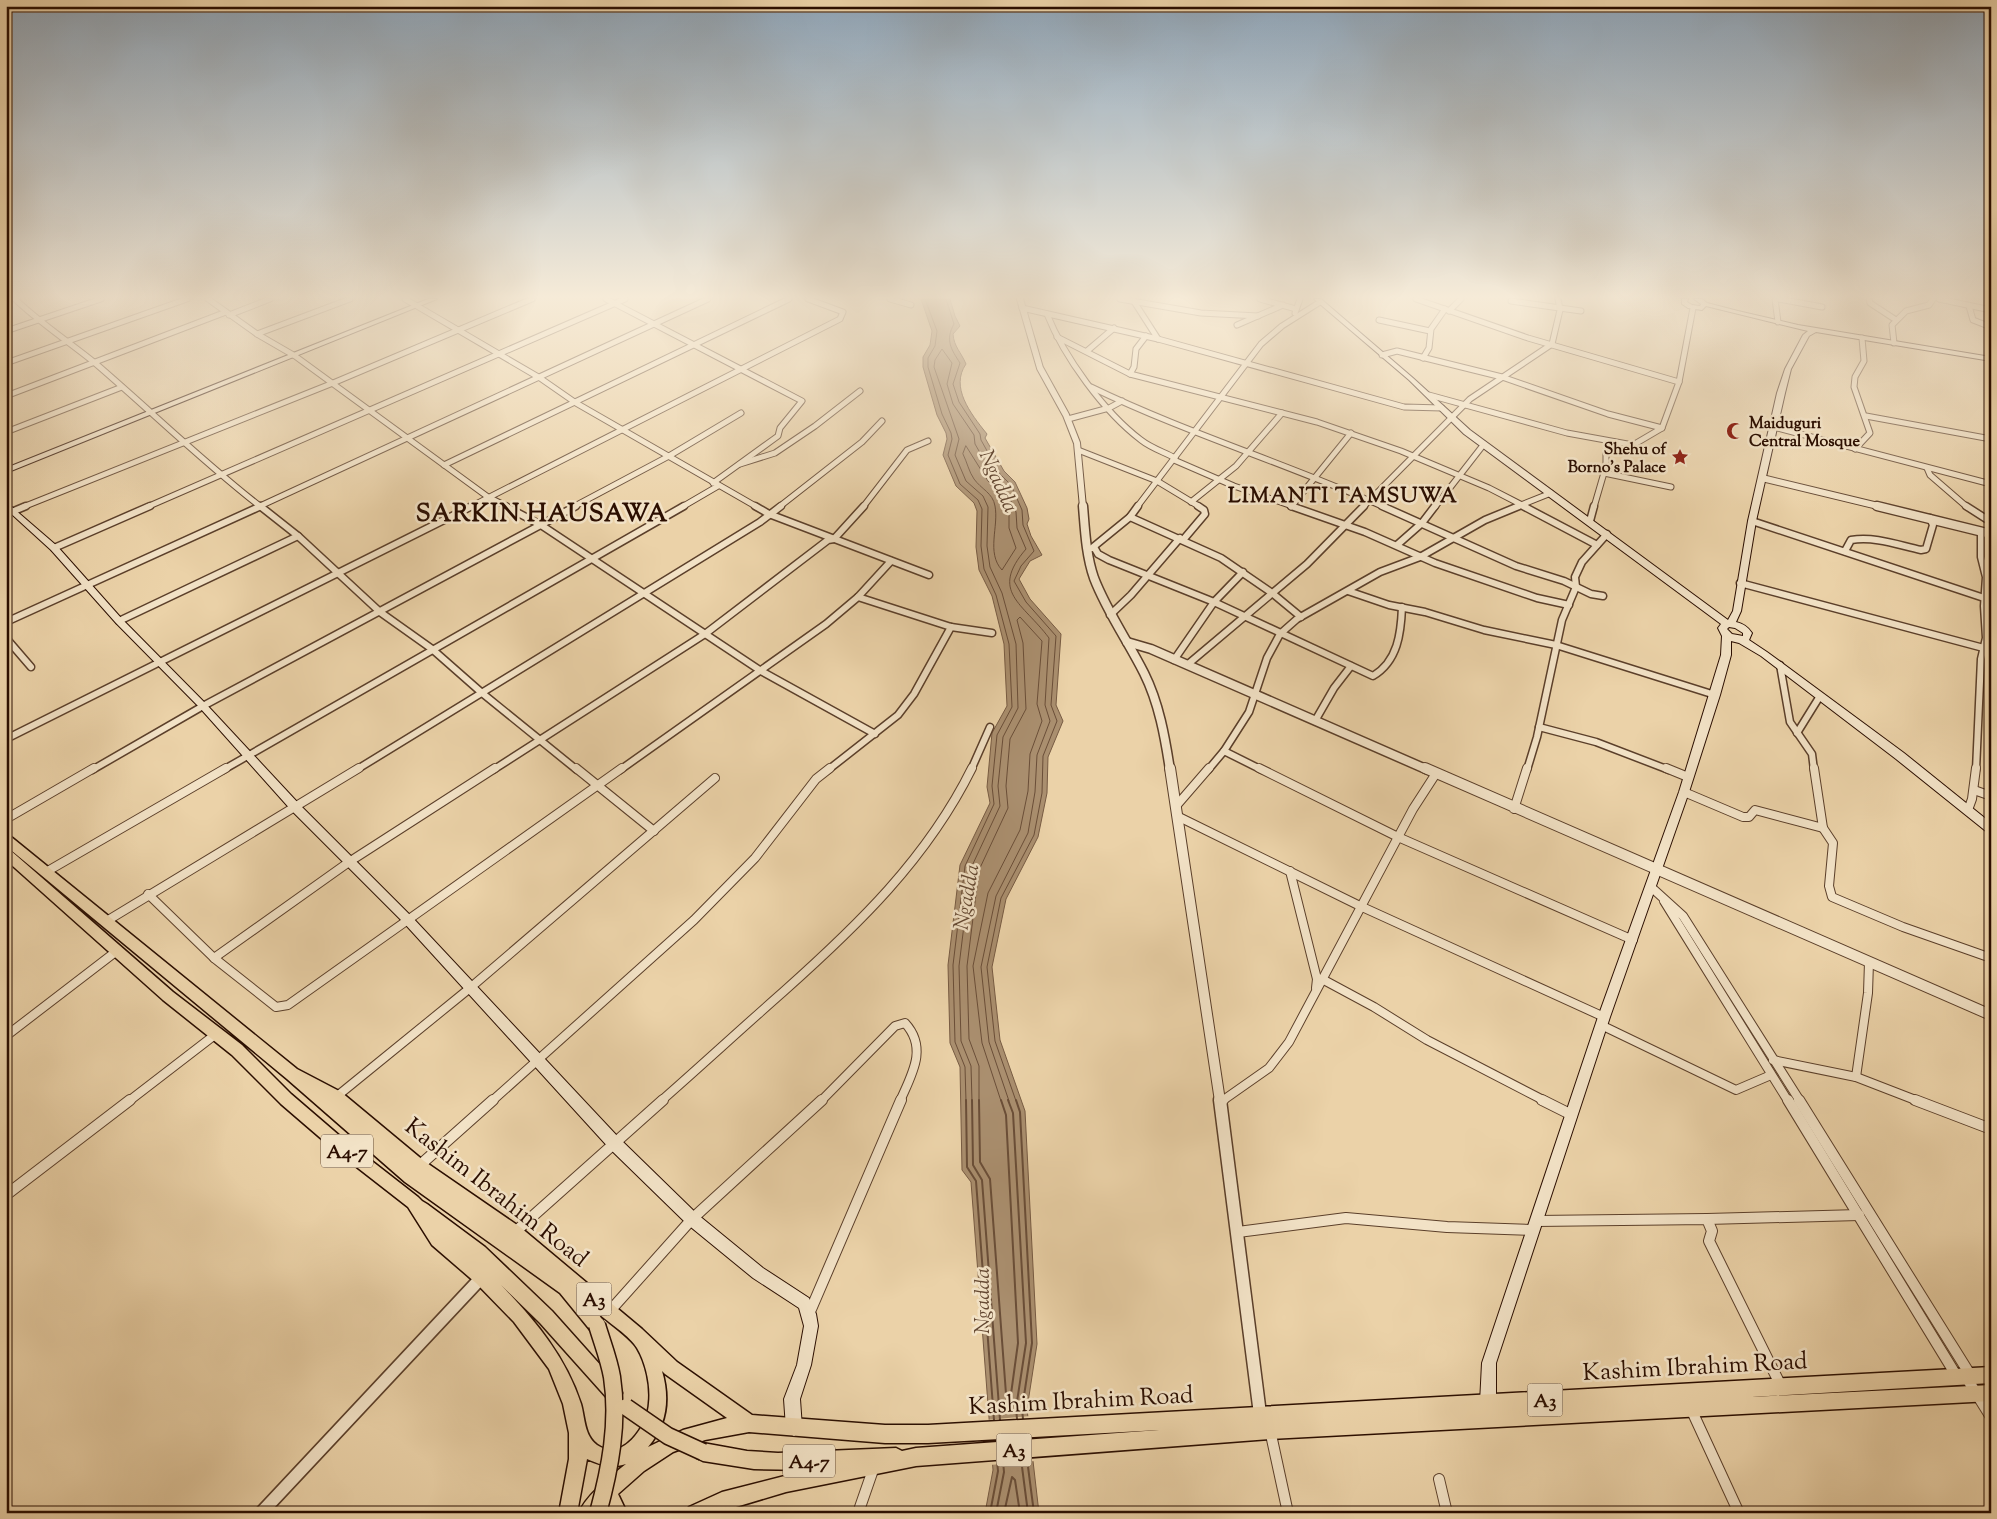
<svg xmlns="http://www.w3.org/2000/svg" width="1997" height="1519" font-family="'Sorts Mill Goudy',serif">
	<rect width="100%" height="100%" fill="#ebd2a8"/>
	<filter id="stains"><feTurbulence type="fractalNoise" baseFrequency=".004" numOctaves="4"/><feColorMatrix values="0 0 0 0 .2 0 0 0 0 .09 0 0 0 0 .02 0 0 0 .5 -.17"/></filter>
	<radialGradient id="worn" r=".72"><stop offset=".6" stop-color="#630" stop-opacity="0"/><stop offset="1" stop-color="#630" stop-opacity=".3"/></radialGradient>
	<path fill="#aa8f6f" stroke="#775b43" d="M921 299H950L955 316 960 326 953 334C954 347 961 352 966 364 950 387 970 413 987 434L985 438 1004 471 1015 482 1027 508 1029 519 1027 524 1031 536 1042 555 1030 561 1019 579 1030 599 1061 634 1056 705 1063 721 1048 757 1047 793 1038 837 1006 899 992 967 1000 1040 1025 1111 1037 1344 1027 1409 1039 1513H985L993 1470 971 1182 962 1170 960 1067 950 1043 948 965 960 865 990 803 987 787 992 733 1007 706 1004 644 992 596 979 570 976 547 977 511 974 503 956 486 943 455 947 439 946 433 937 415 923 367V357L930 345 932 331Z"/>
	<polygon fill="#ebd2a8" points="1030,1416 1035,1461 990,1465 986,1420"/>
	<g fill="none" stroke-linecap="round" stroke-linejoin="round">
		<g stroke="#6a4e38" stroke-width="1">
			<polyline points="925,299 937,331 935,346 928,358 928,367 942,414 951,433 952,439 948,455 960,484 978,500 982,509 981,546 984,569 996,595 1009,644 1012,707 997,735 992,786 994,804 965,866 953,965 955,1042 965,1067 966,1101"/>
			<path d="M946 299 954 324C945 340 951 349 960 363L953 384 959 402 980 434 981 440 1000 474 1011 485 1022 510 1023 525 1034 551 1021 566 1014 581 1026 602 1056 636 1051 705 1057 721 1043 756 1042 793 1034 835 1001 898 987 967 995 1041 1016 1101"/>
			<path d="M966 446 988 481 999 492 1009 515V528L1016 548 1002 570C986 553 999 526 995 506 993 493 981 489 974 479 969 472 967 462 963 454Z"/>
			<path d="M972 1101 971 1066 961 1041 959 966 971 868 1000 806 998 786 1003 737 1018 708 1016 644 1002 593 990 567 987 546 988 507 983 496 966 481 955 455 959 439 934 367 935 360 942 349 952 363 947 384 953 404 974 435 975 444 994 477 1005 488 1016 512 1017 528 1026 549C989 592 1023 603 1049 638L1045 705 1050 721 1037 755 1035 792 1028 833 996 896 981 967 989 1042 1009 1101"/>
			<polyline points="979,1101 979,1066 969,1039 967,966 979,870 1008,808 1006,786 1010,739 1026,709 1023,643 1017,620 1020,617 1042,641 1037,704 1042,721 1030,754 1028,791 1020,830 988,893 973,966 982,1043 1001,1101"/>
		</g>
		<g stroke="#6a4e38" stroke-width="2">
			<polyline points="966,1100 967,1167 976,1181 994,1420"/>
			<polyline points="972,1100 973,1165 982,1180 1000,1420"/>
			<polyline points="979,1100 980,1162 990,1179 1006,1394 1008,1396 1011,1394 1018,1343 1006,1115 1001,1100"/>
			<polyline points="1008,1100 1013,1113 1026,1343 1016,1408 1017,1419"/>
			<polyline points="1016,1100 1020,1112 1032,1343 1022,1409 1023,1419"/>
			<polyline points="1021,1459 1028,1513"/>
			<polyline points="1027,1459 1034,1513"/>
			<polyline points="990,1513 998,1471 997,1461"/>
			<polyline points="996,1513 1004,1472 1003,1461"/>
			<polyline points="1004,1513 1012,1477 1015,1480 1020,1513"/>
		</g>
		<g stroke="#5b3f2a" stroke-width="7">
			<g id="minor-far3">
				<path d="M15 299C40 323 68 341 95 363 151 411 203 462 261 507"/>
				<polyline points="208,299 257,334 295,356 488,497 508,507"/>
				<polyline points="405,299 540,378 576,403 757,507"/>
				<polyline points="606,299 802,401 780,428 778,436 713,483"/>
				<polyline points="890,299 911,305"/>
				<polyline points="1120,299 1201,313 1258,316"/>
				<polyline points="1260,299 1296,309"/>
				<polyline points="1416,299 1528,338 1679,382"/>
				<polyline points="1775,299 1778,322"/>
				<polyline points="1779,299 1822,307"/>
				<polyline points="1869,299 1870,303 1896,320"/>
				<polyline points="1939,299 1991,310"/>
				<polyline points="1133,300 1158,339"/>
				<polyline points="1511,301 1581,311"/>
				<polyline points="1969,306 1973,320 1991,327"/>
				<polyline points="1022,308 1158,339 1404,407 1442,408"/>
				<polyline points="1449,311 1461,299"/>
				<polyline points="1295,313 1300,299"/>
				<path d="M1047 314C1064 357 1104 412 1141 440 1151 448 1164 452 1175 458"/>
				<polyline points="229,315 270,299"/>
				<polyline points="1379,320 1430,331"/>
				<polyline points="1237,325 1283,305"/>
				<polyline points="6,331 101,299"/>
				<polyline points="257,334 350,299"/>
				<polyline points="1057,337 1130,374 1317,422 1401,451 1489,488 1526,507"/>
				<polyline points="1894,343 1892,325 1906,311 1929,305 1933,299"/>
				<polyline points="1087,351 1114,328"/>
				<polyline points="1382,355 1397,351 1502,377 1608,414 1662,428"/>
				<polyline points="1423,358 1429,348 1431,329 1445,309"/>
				<polyline points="6,363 187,299"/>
				<polyline points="1130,374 1134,367 1136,349 1146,336"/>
				<path d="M1091 387C1186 433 1288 464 1384 507"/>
				<polyline points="1429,395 1567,433 1633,445 1662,428 1679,382 1693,308"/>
				<polyline points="6,396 226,312"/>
				<polyline points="1866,416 1991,439"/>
				<polyline points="1068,419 1109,408 1122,401"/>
				<polyline points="1774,427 1991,484"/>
				<polyline points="6,432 122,387"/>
				<polyline points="1855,449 1870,433 1854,387 1855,377 1864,361 1862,338"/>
				<polyline points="1078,450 1157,481 1200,507"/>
				<polyline points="1174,460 1234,486 1295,507"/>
				<polyline points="740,464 775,453 815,426 860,391"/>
				<polyline points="444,465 789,299"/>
				<polyline points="1927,468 1930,475 1967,507"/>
				<polyline points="1604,473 1671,487"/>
				<polyline points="1191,502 1236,466 1282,413"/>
				<polyline points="23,507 333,383 532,299"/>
				<polyline points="147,507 625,299"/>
				<polyline points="258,507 708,299"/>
				<polyline points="470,507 840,319 843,312 808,299"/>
				<polyline points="573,507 669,456 741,413"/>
				<polyline points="682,507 718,486"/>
				<polyline points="779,507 862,442 882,421"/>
				<polyline points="863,507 907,450 928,441"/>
				<polyline points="1137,507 1261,344 1282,326 1320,302"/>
				<polyline points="1291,507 1351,433"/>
				<polyline points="1363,507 1470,399 1552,344 1560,310 1558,299"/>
				<polyline points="1435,507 1484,444"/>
				<polyline points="1516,507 1551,493"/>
				<polyline points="1594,507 1606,466 1606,450 1614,442"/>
			</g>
		</g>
		<g stroke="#5b3f2a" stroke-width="9">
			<g id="minor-far2">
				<polyline points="260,506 298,536 380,612 432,649 482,693 577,770"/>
				<polyline points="505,506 541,525 761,671 875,734"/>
				<polyline points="755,506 769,514 929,575"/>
				<polyline points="1291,506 1365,532 1435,563 1537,598 1569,605"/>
				<polyline points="1382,506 1516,566 1564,581 1591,594 1603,596"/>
				<polyline points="1523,506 1597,545"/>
				<polyline points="1966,506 1991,522"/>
				<polyline points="14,511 26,506"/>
				<polyline points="1130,517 1221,558 1272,593 1301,617"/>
				<polyline points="1590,521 1594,506"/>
				<polyline points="1752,521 1984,598"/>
				<polyline points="1183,540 1205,514 1204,510 1198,506"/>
				<polyline points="1397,545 1422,523 1435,506"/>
				<path d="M1094 547 1098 554 1109 560 1214 602 1373 676C1398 661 1401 633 1402 607"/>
				<polyline points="54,548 150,506"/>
				<polyline points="1092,548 1130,517 1138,506"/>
				<path d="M1845 551 1851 540C1875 536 1898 545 1921 550L1926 549 1933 525 1930 518"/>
				<polyline points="1740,583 1991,650"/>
				<polyline points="1348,591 1389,605 1425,612 1484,630 1556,645 1715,695"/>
				<polyline points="858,597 951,627 992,633"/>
				<polyline points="1110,615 1131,595 1180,538"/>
				<polyline points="119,621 298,536"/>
				<polyline points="6,622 261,506"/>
				<polyline points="6,638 31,667"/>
				<polyline points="1174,660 1214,602 1243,572"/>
				<polyline points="1187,665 1307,564 1364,506"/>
				<polyline points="1780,665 1790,722 1812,754 1814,770"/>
				<polyline points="1315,721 1334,688 1351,666"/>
				<polyline points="1539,727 1596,742 1669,770"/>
				<polyline points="1797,733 1820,696"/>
				<polyline points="6,739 472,506"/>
				<polyline points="1224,751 1262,770"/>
				<polyline points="92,770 203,706 576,506"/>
				<polyline points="223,770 684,506"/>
				<polyline points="356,770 760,522 781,506"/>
				<polyline points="493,770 705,634 828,540 834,539 864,506"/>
				<polyline points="620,770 826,624 858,597 891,561"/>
				<polyline points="828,770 898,715 914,694 951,627"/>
				<polyline points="971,770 990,727"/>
				<polyline points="1208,770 1224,751 1249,712 1267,658 1280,634 1297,619 1380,572 1420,557 1485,520 1519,506"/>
				<polyline points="1527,770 1537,737 1562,620 1576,587 1575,577 1582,562 1607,534"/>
				<polyline points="1976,770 1981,659 1986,638 1984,606 1986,577 1981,557 1981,532"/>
			</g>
		</g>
		<g stroke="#5b3f2a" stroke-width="10">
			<g id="minor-far1">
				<polyline points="576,768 654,831"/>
				<polyline points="1259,768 1398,837 1633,940"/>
				<polyline points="1666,768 1688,777"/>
				<polyline points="1814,768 1823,828 1833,843 1829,886 1832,897 1903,927 1991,958"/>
				<polyline points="1974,790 1991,796"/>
				<polyline points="1684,792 1743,817 1749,817 1755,810 1823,828"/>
				<polyline points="1177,805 1209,768"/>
				<polyline points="1514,809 1527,768"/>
				<polyline points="1968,810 1972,799 1976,768"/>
				<polyline points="1179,817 1360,906 1604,1017"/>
				<polyline points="6,819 94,768"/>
				<polyline points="1290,871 1317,979 1316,988"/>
				<polyline points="46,872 226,768"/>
				<polyline points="1651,887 1683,916 1800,1101"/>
				<polyline points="148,894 214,958 276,1007 288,1005 622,768"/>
				<polyline points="1664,901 1788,1101"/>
				<polyline points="105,922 359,768"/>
				<polyline points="214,958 349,862 495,768"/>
				<polyline points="1322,979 1374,1007 1427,1040 1545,1101"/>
				<polyline points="1601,1025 1736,1090 1771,1075"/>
				<polyline points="6,1036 118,950"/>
				<polyline points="1773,1060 1856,1077 1918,1101"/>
				<polyline points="1856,1077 1868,993 1869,962"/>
				<polyline points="336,1097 470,988 715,778"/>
				<polyline points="129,1101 216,1034"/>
				<polyline points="492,1101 694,920 755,858 816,779 830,768"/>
				<path d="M661 1101C702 1065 742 1028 783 992 857 926 927 859 972 768"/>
				<path d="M821 1101 895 1026 905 1023C928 1048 912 1074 900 1101"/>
				<polyline points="1222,1101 1269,1068 1289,1042 1413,809 1435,775"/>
			</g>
		</g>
		<g stroke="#5b3f2a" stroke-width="12">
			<g id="minor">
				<polyline points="1542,1100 1572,1115"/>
				<polyline points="1788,1100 1956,1375"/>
				<polyline points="1799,1100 1971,1376"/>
				<polyline points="1915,1100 1991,1129"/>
				<polyline points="1220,1102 1223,1100"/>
				<polyline points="419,1166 493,1100"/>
				<polyline points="6,1195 130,1100"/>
				<polyline points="1707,1219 1859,1215"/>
				<polyline points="1536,1221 1707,1219 1712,1231 1709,1241 1781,1386"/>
				<polyline points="515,1232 663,1100"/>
				<polyline points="1238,1232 1346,1218 1447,1227 1533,1230"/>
				<polyline points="609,1312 692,1219 822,1100"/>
				<polyline points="809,1314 901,1100"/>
				<polyline points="1966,1377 1991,1417"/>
				<polyline points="1691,1409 1739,1513"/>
				<polyline points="1270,1430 1288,1513"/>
				<polyline points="1439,1479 1447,1513"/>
				<polyline points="858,1513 874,1467"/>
			</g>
		</g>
		<g stroke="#5b3f2a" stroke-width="8">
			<g id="tertiary-far3">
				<polyline points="1020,299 1040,368 1066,415 1077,443 1083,507"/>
				<polyline points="1762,478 1882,507"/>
			</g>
		</g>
		<g stroke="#5b3f2a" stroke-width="11">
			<g id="tertiary-far2">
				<path d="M1083 506C1085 530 1086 555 1094 578 1107 612 1128 641 1144 673 1159 703 1165 737 1170 770"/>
				<polyline points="1877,506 1991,534"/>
				<polyline points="1127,642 1151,649 1428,770"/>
			</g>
		</g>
		<g stroke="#5b3f2a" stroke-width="12">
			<g id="tertiary-far1">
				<polyline points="1170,768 1220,1101"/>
				<polyline points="1425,768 1991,1015"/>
			</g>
		</g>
		<g stroke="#5b3f2a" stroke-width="15">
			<g id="tertiary">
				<polyline points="1220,1100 1260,1414"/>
				<polyline points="261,1513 482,1277"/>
			</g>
		</g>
		<g stroke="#2b0e00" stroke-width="2">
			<g id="secondary">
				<polygon points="428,299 437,299 6,473 6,468"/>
				<path d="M1314 299H1321L1413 378 1470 430 1728 620 1733 611 1748 521 1777 393 1785 369 1803 335 1808 331 1706 306 1702 310 1688 308 1682 304V299H1688L1687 302 1692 305 1700 306 1701 304 1694 299H1702L1707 303 1738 311 1798 325 1991 357V361L1816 332 1809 336 1791 369 1785 393 1756 521 1741 611 1736 622C1744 624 1748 627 1752 633L1749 640 1767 652 1904 753 1991 823V833L1987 832 1896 759 1761 656 1739 643 1731 641V655L1720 695 1689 792 1610 1017 1496 1363V1403L1493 1408 1488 1411 1483 1408 1480 1403 1482 1363 1598 1017 1679 792 1721 655 1722 636 1718 628 1721 624 1464 434 1409 380ZM1729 627 1735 628 1743 633V636L1732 634 1727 629Z"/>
				<polygon points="6,502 57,546 122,619 206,704 300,805 412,917 620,1139 697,1214 763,1268 809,1298 816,1314 818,1326 811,1365 800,1399 802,1428 799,1433 794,1436 789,1433 786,1428 784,1399 797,1365 804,1326 799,1308 753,1278 687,1224 610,1149 404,923 292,811 200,708 116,623 51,550 6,509"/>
			</g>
		</g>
		<g stroke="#2b0e00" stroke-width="3">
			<path id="trunk" d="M6 834 10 836 297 1069 341 1092 424 1161 520 1227 642 1329 677 1362 752 1415 885 1425H928L1991 1367V1383L1752 1397 1991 1385V1401L1270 1439 916 1466 786 1492 716 1513H686L689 1507 722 1492 808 1470 754 1469 703 1461 697 1458 694 1452 697 1446 703 1443 747 1451 778 1453 896 1448 902 1451 916 1448 1159 1430 928 1443H885L749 1432 705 1440 673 1452 644 1471 618 1494 627 1513H608L606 1507 600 1513H579C586 1495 611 1476 626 1464 610 1469 601 1465 587 1459L577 1513H559L569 1459V1433L563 1404 549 1369 514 1322 476 1283 432 1245 408 1207 331 1147 281 1104 232 1055 163 1000 6 860V848L10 850 173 992 242 1045 291 1094 341 1137 418 1197 422 1201 427 1204 485 1247 552 1311 620 1387 622 1393 620 1399 614 1401 608 1399 540 1323 501 1285C535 1320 566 1357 581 1404 585 1418 584 1435 597 1445 623 1463 648 1425 649 1403 651 1386 646 1363 637 1348 631 1337 608 1322 598 1313L605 1325 603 1331 597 1333 591 1331 560 1293 405 1182 287 1079 6 846ZM662 1371 665 1374 727 1418 683 1430 648 1447C667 1425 670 1398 662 1371Z"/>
		</g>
		<use href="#minor-far3" stroke="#f2e2c6" stroke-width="5"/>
		<use href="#minor-far2" stroke="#f2e2c6" stroke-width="6"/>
		<use href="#minor-far1" stroke="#f2e2c6" stroke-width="8"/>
		<use href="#minor" stroke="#f2e2c6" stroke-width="10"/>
		<use href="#tertiary-far3" stroke="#f2e2c6" stroke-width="6"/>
		<use href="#tertiary-far2" stroke="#f2e2c6" stroke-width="8"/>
		<use href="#tertiary-far1" stroke="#f2e2c6" stroke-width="10"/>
		<use href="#tertiary" stroke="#f2e2c6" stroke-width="12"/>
		<use href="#secondary" fill="#f2e2c6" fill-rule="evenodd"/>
		<use href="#trunk" fill="#ebd2a8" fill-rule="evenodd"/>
		<g stroke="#2b0e00" stroke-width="19" stroke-linecap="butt">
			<g id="trunk-bridge">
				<path d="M597 1325C602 1342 609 1359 612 1377 619 1423 610 1469 598 1513"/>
				<polyline points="626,1407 668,1436 703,1452"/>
			</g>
		</g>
		<use href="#trunk-bridge" stroke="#ebd2a8" stroke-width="16"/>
	</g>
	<linearGradient id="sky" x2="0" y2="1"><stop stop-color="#8fa5b8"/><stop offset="0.58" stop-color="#f6ebd8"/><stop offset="1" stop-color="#f6ebd8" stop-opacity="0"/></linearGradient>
	<rect width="1997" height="512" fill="url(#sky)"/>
	<defs>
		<g id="mosque-bare" transform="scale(1.35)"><path d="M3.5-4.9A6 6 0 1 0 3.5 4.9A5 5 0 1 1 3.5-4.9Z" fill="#8f2418" stroke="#f2e2c6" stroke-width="2.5" paint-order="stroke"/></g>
		<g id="sight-bare" transform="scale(1.35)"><path d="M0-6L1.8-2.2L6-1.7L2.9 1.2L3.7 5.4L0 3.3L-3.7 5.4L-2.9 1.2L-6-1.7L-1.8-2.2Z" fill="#8f2418" stroke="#f2e2c6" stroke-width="2.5" paint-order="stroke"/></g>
	</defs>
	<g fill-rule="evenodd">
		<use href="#mosque-bare" x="1735" y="431"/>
		<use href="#sight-bare" x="1680" y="457"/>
	</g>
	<g text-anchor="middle" stroke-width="5" stroke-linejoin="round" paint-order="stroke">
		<g font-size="16" font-weight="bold" fill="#2b0e00" stroke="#f2e2c6" text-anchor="start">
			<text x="1749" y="428">Maiduguri<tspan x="1749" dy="18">Central Mosque</tspan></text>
			<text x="1666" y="454" text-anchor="end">Shehu of<tspan x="1666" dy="18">Borno's Palace</tspan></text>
		</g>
		<g fill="#f2e2c6" stroke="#674e3b" stroke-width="1">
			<rect x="321" y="1134.5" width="52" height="33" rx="4"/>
			<rect x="576.5" y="1282.5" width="35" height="33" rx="4"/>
			<rect x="1527.5" y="1383.5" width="35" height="33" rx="4"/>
			<rect x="996.5" y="1433.5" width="35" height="33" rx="4"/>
			<rect x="783" y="1444.5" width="52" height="33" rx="4"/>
		</g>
		<g font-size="19" font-weight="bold" fill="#2b0e00">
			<text x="347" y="1158">A4-7</text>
			<text x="594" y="1306">A3</text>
			<text x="1545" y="1407">A3</text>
			<text x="1014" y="1457">A3</text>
			<text x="809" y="1468">A4-7</text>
		</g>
		<g font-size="21" font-style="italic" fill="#644832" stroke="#f2e2c6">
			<text transform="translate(999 481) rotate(66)" y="7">Ngadda</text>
			<text transform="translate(966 897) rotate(-80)" y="7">Ngadda</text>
			<text transform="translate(982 1301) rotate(-90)" y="7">Ngadda</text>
		</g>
		<g font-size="21" font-weight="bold" letter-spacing="1" fill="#2b0e00" stroke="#f2e2c6">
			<text x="1343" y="502">LIMANTI TAMSUWA</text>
		</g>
		<g font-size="24" fill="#2b0e00" stroke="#f2e2c6">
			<text transform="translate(497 1192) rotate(38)" y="8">Kashim Ibrahim Road</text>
			<text transform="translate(1695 1366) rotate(-3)" y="8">Kashim Ibrahim Road</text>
			<text transform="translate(1081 1400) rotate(-3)" y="8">Kashim Ibrahim Road</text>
		</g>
		<g font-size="25" font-weight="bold" letter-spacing="1" fill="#2b0e00" stroke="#f2e2c6">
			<text x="542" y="521">SARKIN HAUSAWA</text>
		</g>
	</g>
	<rect width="1997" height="1519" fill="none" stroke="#ebd2a8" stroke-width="25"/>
	<rect x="8" y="8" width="1982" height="1504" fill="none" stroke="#2b0e00" stroke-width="2.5"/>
	<rect x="12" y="12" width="1972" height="1494" fill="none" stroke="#2b0e00"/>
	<rect width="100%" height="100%" filter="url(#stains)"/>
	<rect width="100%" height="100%" fill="url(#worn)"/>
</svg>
